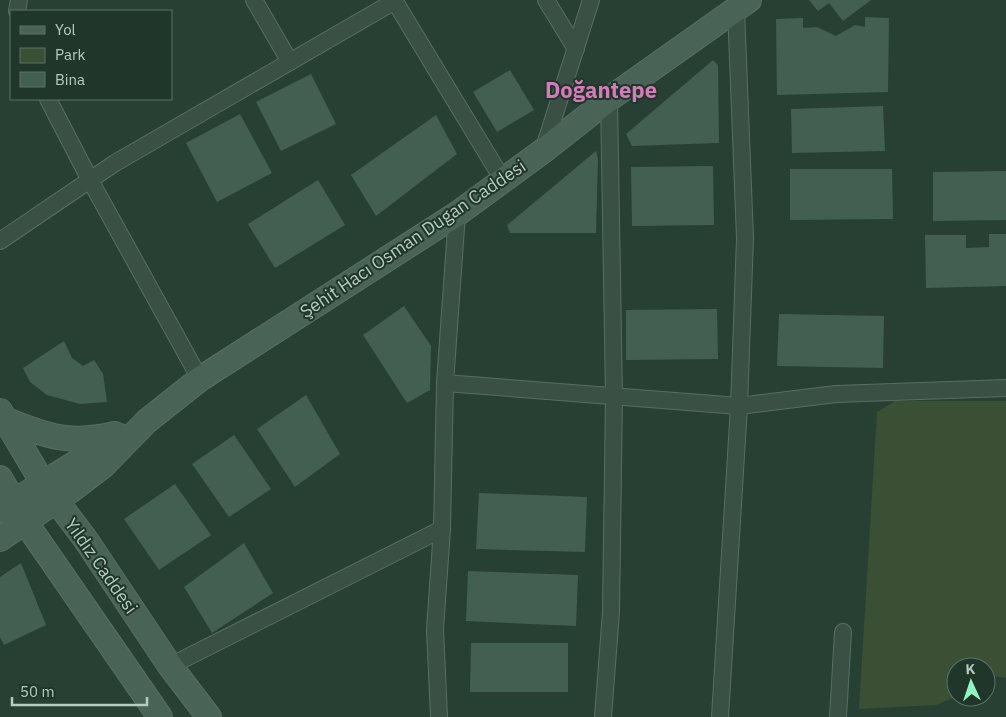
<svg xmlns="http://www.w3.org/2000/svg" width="1006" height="717" font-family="'IBM Plex Sans',sans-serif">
	<rect width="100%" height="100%" fill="#274033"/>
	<polygon fill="#3a4f34" points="895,401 1006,401 1006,678 992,676 986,680 986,667 956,667 956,697 936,705 859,709 877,412"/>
	<g fill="#435f51">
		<polygon points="809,0 871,0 843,21 829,3 818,11"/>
		<polygon points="865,17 889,18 888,92 777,95 776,19 803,18 803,28 817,27 836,36 855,25 865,27"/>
		<polygon points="713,60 718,65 719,143 632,146 626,134"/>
		<polygon points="510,70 534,110 497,132 473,92"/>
		<polygon points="311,74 336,124 281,151 256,102"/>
		<polygon points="883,106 885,151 792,153 791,109"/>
		<polygon points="240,114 272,173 217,202 186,143"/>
		<polygon points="436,115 457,154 376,216 351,175"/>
		<polygon points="596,151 598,159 596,233 510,233 507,225"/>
		<polygon points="713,166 714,225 632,226 631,167"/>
		<polygon points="790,169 892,169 893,219 790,220"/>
		<polygon points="1006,171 1006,220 933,221 933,172"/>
		<polygon points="318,180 345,225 275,268 248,224"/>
		<polygon points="989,234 1006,234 1006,286 926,288 925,235 966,235 966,248 989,247"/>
		<polygon points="404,306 431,346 430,390 407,403 363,335"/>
		<polygon points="717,309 718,359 626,360 626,310"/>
		<polygon points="779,314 884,316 883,368 777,366"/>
		<polygon points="64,341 72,358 83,366 94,360 103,374 107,402 80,404 47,395 30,382 23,368"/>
		<polygon points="306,395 340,454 295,487 257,429"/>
		<polygon points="234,435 271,489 229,517 192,464"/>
		<polygon points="175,484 211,535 159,570 124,519"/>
		<polygon points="479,493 587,497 585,552 476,549"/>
		<polygon points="244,543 273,593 212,633 184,587"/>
		<polygon points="21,563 46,625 4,645 0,637 0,577"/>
		<polygon points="468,571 578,575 576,626 466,621"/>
		<polygon points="471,643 568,643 568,692 470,692"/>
	</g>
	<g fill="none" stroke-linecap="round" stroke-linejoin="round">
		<g stroke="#596e63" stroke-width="18">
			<g id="minor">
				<polyline points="254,0 290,62"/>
				<polyline points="394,0 503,180"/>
				<polyline points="546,0 576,49"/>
				<polyline points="17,11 19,0"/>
				<polyline points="48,99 90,180 200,379"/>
				<polyline points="543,151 591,0"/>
				<polyline points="0,241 115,163 395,1"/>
				<polyline points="445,383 739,406 836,394 1006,388"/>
				<polyline points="170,666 442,529"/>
				<polyline points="439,717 435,629 442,529 445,383 457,214"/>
				<polyline points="603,717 611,612 614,397 609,99"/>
				<polyline points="720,717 739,406 745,238 736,9"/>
				<polyline points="838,717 843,632"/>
			</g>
		</g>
		<g stroke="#596e63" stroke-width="26">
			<g id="secondary">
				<polyline points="0,411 43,483 86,540 170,666 209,717"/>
				<path d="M4 419C47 436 69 445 115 434"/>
				<polyline points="0,478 26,523 160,717"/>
				<polyline points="0,510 119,436"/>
				<polyline points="0,539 73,489 103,466 147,421 200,379 457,214 543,151 609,99 749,0"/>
			</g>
		</g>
		<use href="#minor" stroke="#3b5045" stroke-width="16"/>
		<use href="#secondary" stroke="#496356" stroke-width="24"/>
	</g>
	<g text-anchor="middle" stroke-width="4" stroke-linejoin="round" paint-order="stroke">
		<g font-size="18" fill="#b8cbc1" stroke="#20362a">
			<text transform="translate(413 239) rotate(-34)" y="6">Şehit Hacı Osman Dugan Caddesi</text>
			<text transform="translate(101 566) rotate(55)" y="6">Yıldız Caddesi</text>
		</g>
		<g font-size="22" font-weight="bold" fill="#d67bba" stroke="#20362a">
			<text x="601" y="98">Doğantepe</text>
		</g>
	</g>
	<rect x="10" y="10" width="162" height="90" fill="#20362a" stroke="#5d7266"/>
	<rect x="20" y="26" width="25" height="8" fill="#496356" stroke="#5d7266"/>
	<text x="55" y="35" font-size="15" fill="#b8cbc1">Yol</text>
	<rect x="20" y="48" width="25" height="15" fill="#3a4f34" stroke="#5d7266"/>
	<text x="55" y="60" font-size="15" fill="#b8cbc1">Park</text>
	<rect x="20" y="72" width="25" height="15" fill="#435f51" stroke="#5d7266"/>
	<text x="55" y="85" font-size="15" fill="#b8cbc1">Bina</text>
	<g transform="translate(971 682) rotate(357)"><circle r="24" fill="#20362a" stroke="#5d7266"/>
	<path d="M0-4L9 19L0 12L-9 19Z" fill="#93f4c3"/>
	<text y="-8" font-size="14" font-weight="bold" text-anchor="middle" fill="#b8cbc1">K</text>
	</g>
	<path d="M12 697v8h135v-8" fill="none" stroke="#b8cbc1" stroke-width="2.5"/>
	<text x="20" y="697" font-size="15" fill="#b8cbc1" stroke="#20362a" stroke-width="4" paint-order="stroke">50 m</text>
</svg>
